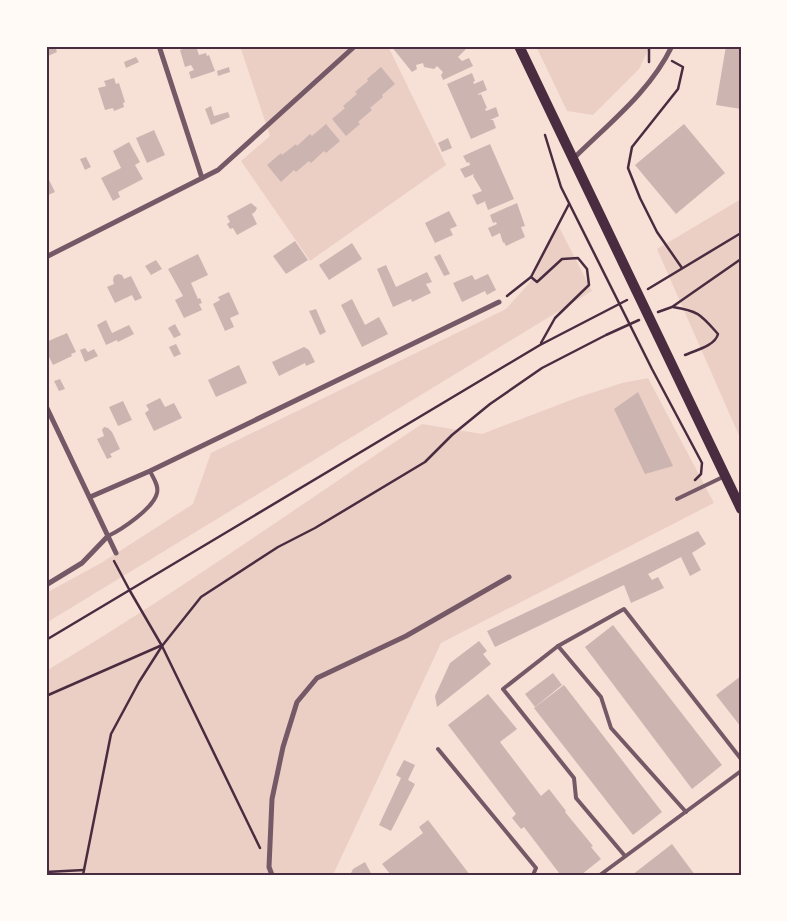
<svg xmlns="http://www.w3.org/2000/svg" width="787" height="921" font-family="Roboto,sans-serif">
	<rect width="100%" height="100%" fill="#f7e1d7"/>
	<g fill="#ebcfc5">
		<polygon points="240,46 388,46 446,165 310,261 241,161 270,136"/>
		<polygon points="536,46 650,46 639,69 593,115 567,111"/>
		<polygon points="741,199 741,440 657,249"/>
		<polygon points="558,225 592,291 46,623 46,593 101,563 193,504 211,453 506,309 531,281"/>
		<path d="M648 378 714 503 441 643 333 875H46V671C175 594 297 507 422 424L482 434 579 397 622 383Z"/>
	</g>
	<g fill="#ccb4b1">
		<polygon points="46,46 55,46 57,52 46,57"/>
		<polygon points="191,46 196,46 199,55 206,53 207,56 209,55 215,71 191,79 189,72 194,70 191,65 185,67 180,50"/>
		<polygon points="391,46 446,46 449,49 452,46 462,46 466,49 458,57 462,61 469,58 473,66 443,80 441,75 443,72 437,66 434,69 424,67 423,63 416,65 417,69 412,72"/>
		<polygon points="726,46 741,46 741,109 716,105"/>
		<polygon points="136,57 139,62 126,68 124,62"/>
		<polygon points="229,67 230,72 218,76 217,71"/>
		<polygon points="381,67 395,84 382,95 383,97 370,108 372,110 358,122 360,124 346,136 332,119 345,108 343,106 357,94 355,92 368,81 367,79"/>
		<polygon points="472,73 475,81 473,82 474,84 483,80 487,90 478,94 478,95 481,94 487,108 485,109 486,111 496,107 499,116 490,120 493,120 496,128 471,139 447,84"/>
		<polygon points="114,78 116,84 119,83 125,102 123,103 124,107 114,111 113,108 105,110 98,88 106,86 104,81"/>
		<polygon points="211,106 214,116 228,112 230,117 211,125 205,109"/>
		<polygon points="326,124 340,141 326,153 324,151 311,163 309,161 296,172 294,170 281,182 267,165 281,153 282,155 296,144 297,146 310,134 312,136"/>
		<polygon points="684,124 725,173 676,214 635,165"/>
		<polygon points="154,130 165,155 147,163 136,138"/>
		<polygon points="448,138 452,148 442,152 438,143"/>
		<polygon points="129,142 140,162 135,165 143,179 118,192 120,197 113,201 101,178 121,168 113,151"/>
		<polygon points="490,144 514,199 488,210 485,202 486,201 477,205 472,195 482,191 473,176 474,174 465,178 460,169 470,165 469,162 467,163 463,156"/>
		<polygon points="86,157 91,167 85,170 80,159"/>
		<polygon points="49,180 55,192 46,196 46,182"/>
		<polygon points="251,203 257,208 255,212 252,214 257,224 237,235 233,228 230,229 227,224 230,222 227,216"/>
		<polygon points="517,203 525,226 521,227 525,237 506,246 504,242 503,243 500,233 492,237 488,228 497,224 496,222 493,223 490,215"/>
		<polygon points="449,211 457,226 450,229 453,235 435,243 425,223"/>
		<polygon points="295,241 308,260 286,274 273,256"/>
		<polygon points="352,243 362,259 329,280 319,265"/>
		<polygon points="198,254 208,275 191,283 198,299 200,298 202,303 199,304 202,310 184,318 175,300 183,296 168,269"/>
		<polygon points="440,254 450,274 444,276 434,257"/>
		<polygon points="156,260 162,269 151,275 145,266"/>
		<polygon points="386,265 396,287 427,272 432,282 426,284 431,293 412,302 411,299 393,307 377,269"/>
		<polygon points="118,274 122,275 124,279 131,276 142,298 135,301 132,295 115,303 107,287 114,284 113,280 114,276"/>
		<polygon points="488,274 496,290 487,295 485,291 462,302 453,283 472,275 475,280"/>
		<polygon points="229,292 239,314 230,318 234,327 225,331 213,304 220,300 218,297"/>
		<polygon points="352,299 365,325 379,317 388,334 362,347 341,305"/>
		<polygon points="316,309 326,332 320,335 309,311"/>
		<polygon points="106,320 112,333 129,325 134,334 118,342 117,340 106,345 97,325"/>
		<polygon points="175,324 181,335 174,338 168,328"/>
		<polygon points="67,333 76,352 71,354 72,356 53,365 46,351 46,342"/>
		<polygon points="176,344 181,354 174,357 169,347"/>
		<polygon points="304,347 309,350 315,362 306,366 305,363 279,376 272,362"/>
		<polygon points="85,348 88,352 94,349 98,356 85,362 80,350"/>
		<polygon points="239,365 247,383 216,397 208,380"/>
		<polygon points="60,379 65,389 59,391 54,381"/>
		<polygon points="638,392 673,466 645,474 614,409"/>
		<polygon points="160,398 165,407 174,403 182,418 154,431 145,413 149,410 146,405"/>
		<polygon points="123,401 132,420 118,426 109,407"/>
		<polygon points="104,427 108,428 112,432 120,449 110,454 112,457 107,459 97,439 104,436 102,430"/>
		<polygon points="698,531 706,544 692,553 701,570 690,576 681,557 648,574 652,580 658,577 664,588 631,603 624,585 495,647 487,631"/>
		<polygon points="613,625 722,765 692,789 585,647"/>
		<polygon points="479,641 487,651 483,654 491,664 437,707 435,696 450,663"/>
		<polygon points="553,673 562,685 535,707 525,694"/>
		<polygon points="741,676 741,727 716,695"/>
		<polygon points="564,685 662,812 633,835 534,708"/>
		<polygon points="488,694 517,729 500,742 541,796 549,789 566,811 565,812 593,846 591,847 601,859 581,875 557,875 559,873 524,827 521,829 512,818 516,814 448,725"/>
		<polygon points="404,760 415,765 408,780 415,784 391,831 379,825 401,778 396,775"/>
		<polygon points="428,820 470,875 391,875 382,864 423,833 419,827"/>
		<polygon points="672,844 695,875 632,875"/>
		<polygon points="365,862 372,875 350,875 353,869"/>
	</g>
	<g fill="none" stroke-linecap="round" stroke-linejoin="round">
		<g stroke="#4a2c40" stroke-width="2.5">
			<polyline points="672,61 683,67 678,89 632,147 628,168 640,198 657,232 682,268"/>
			<polyline points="649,62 649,46"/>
			<polyline points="545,135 561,187 652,369 702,463 701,474 695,480"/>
			<polyline points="648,289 741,233"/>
			<polyline points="507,296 531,277"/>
			<path d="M673 307C699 311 701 315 718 334 715 346 696 350 685 355"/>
			<polyline points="658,312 672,307 741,259"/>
			<polyline points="541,343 555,318 589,285 587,269 578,258 562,259 537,282 531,277 569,204"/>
			<polyline points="114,561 130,591 162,646 260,848"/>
			<polyline points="46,640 540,345 627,300"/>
			<polyline points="46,696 160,646"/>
			<polyline points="46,872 84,870"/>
			<polyline points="83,875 111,734 139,682 162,646 201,597 278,547 315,528 425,462 452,435 490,404 542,368 606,335 639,320"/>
		</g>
		<g stroke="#755966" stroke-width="4">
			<polyline points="677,499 725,476"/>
			<path d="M108 536C121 530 154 508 157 493 159 485 153 478 150 471"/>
			<polyline points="558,646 503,689 574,778 576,798 625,856"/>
			<polyline points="438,749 536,868 533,875"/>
			<polyline points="686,812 611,728 601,697 558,646 624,609 741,759"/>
			<polyline points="600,875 741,771"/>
		</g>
		<g stroke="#755966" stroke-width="5">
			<polyline points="159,46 202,178"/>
			<path d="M573 159C608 124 650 92 672 46"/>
			<polyline points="46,257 218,170 355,46"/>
			<polyline points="46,406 116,553"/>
			<polyline points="90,497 150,471 499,302"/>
			<polyline points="46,585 82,563 108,536"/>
			<polyline points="272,875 269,867 272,799 283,747 297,702 317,678 406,636 509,577"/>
		</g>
		<polyline stroke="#4a2c40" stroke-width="10" points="519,46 741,509"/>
	</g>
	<rect width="787" height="921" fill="none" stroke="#fffaf5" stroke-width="95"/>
	<rect x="48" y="48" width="692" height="826" fill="none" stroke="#4a2c40" stroke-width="2"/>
</svg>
